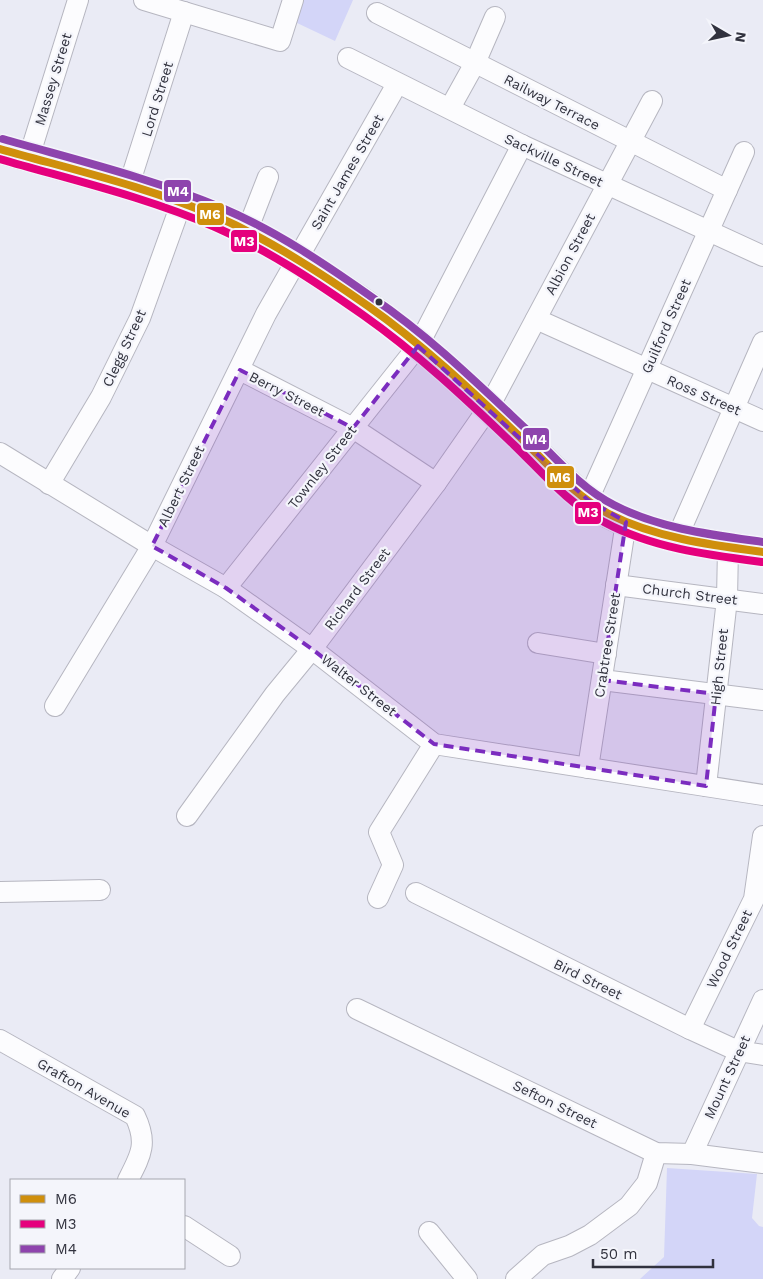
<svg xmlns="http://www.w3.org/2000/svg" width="763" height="1279" font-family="'Work Sans',sans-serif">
	<rect width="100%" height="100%" fill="#eaebf5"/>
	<g fill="#d3d5f8">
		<polygon points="303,0 353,0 335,41 295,22"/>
		<polygon points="667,1168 757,1174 752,1218 759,1226 763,1227 763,1279 640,1279 664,1257"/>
	</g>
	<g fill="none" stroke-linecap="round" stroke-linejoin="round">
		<g stroke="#b6b6c0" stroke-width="22">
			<g id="minor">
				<polyline points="144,0 280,41 293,0"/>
				<polyline points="377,13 727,190"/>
				<polyline points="348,58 522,145 763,256"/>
				<polyline points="450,108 475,63 495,17"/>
				<polyline points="29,157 78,0"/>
				<polyline points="129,185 184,12"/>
				<polyline points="247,231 268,177"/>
				<polyline points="536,319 763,421"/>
				<polyline points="240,370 353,428 436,483"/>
				<polyline points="0,453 152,546 226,588 312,649 434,744 763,795"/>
				<polyline points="49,484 101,397 140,318 181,204"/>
				<polyline points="588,500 744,152"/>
				<polyline points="677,538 763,342"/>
				<polyline points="616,585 763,604"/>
				<polyline points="226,588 418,346 522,145"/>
				<polyline points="538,643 606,654"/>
				<polyline points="602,680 763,700"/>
				<polyline points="55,706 152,546 266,314 397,84"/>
				<polyline points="588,768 626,522"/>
				<polyline points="706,786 727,599 728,548"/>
				<polyline points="187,816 275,694 312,649 436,483 489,407 652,101"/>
				<polyline points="0,892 100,890"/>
				<polyline points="416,893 690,1029 738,1051 763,1055"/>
				<polyline points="378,898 393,865 379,832 434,744"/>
				<polyline points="357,1009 656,1153 692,1154 763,1163"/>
				<polyline points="690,1029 754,899 763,836"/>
				<path d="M0 1040 135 1116C148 1143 141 1155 128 1180"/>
				<polyline points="692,1154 763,1000"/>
				<polyline points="184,1226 230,1256"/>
				<polyline points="429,1232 467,1279"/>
				<polyline points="62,1279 70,1268"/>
				<polyline points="516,1279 543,1255 569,1246 590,1235 629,1206 647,1183 656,1153"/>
			</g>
		</g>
		<g stroke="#b6b6c0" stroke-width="30">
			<path id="highway" d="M0 149C83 173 170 192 248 231 282 248 314 270 346 291 409 332 465 385 519 436 546 461 577 498 609 514 656 538 711 545 763 552"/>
		</g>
		<use href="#minor" stroke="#fcfcfe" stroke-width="20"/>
		<use href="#highway" stroke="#fcfcfe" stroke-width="28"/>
		<g stroke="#f4f5fb" stroke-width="11">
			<path id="bus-1" d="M0 149C74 170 149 187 220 218 272 241 321 273 368 306 422 344 471 390 519 436 547 463 574 496 609 514 656 538 711 545 763 552"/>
		</g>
		<g stroke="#f4f5fb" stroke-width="11">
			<path id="bus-2" d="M0 159C72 180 146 197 215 227 268 250 316 282 363 315 417 353 466 399 514 445 542 472 568 504 604 522 652 548 708 555 762 562"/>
		</g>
		<g stroke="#f4f5fb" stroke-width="11">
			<path id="bus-3" d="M3 139C76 160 151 178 222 208 276 231 325 264 373 298 429 336 478 384 527 430 554 456 580 488 614 505 660 529 713 535 763 542"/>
		</g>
		<use href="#bus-1" stroke="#cf8f0c" stroke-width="8"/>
		<use href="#bus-2" stroke="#e5007d" stroke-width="8"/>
		<use href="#bus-3" stroke="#8e44ad" stroke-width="8"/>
	</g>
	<path fill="#7b2cbf" fill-opacity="0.2" stroke="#7b2cbf" stroke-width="4" stroke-dasharray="10 6" stroke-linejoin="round" d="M418 346 588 500 626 522 602 680 716 694 706 786 434 744 312 649 226 588 152 546 240 370 353 428Z"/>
	<circle fill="#31323e" stroke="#f4f5fb" stroke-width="2" cx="379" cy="302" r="4.5"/>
	<g text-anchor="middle" stroke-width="4.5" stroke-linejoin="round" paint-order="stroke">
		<g font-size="14" fill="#31323e" stroke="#f4f5fb">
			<text transform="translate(53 79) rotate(-73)" y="5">Massey Street</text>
			<text transform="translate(157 99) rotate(-73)" y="5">Lord Street</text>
			<text transform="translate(552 102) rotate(27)" y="5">Railway Terrace</text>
			<text transform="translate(554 160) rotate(25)" y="5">Sackville Street</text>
			<text transform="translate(347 172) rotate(-60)" y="5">Saint James Street</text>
			<text transform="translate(570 254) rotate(-62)" y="5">Albion Street</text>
			<text transform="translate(666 326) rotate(-66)" y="5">Guilford Street</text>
			<text transform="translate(124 348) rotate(-65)" y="5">Clegg Street</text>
			<text transform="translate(287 394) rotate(27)" y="5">Berry Street</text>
			<text transform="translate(704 395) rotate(24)" y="5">Ross Street</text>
			<text transform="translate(322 467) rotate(-52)" y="5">Townley Street</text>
			<text transform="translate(181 486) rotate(-64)" y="5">Albert Street</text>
			<text transform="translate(357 589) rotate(-53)" y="5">Richard Street</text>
			<text transform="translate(690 594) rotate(7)" y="5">Church Street</text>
			<text transform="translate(607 645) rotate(-81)" y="5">Crabtree Street</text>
			<text transform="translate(719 667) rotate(-84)" y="5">High Street</text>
			<text transform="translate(359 685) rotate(38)" y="5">Walter Street</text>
			<text transform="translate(729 949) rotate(-64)" y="5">Wood Street</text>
			<text transform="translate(588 979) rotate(26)" y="5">Bird Street</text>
			<text transform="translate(727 1077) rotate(-65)" y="5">Mount Street</text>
			<text transform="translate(84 1088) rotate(30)" y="5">Grafton Avenue</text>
			<text transform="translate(555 1104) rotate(26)" y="5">Sefton Street</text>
		</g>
	</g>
	<g stroke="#f4f5fb" stroke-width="2">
		<rect x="163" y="179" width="29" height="24" rx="5" fill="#8e44ad"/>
		<rect x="196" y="202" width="29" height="24" rx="5" fill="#cf8f0c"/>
		<rect x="230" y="229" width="28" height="24" rx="5" fill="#e5007d"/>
		<rect x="522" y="427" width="28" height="24" rx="5" fill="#8e44ad"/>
		<rect x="546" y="465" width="29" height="24" rx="5" fill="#cf8f0c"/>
		<rect x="574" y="501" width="28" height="24" rx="5" fill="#e5007d"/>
	</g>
	<g font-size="14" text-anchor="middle" font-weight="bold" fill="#fff">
		<text x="178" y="196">M4</text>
		<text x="210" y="219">M6</text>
		<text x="244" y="246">M3</text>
		<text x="536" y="444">M4</text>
		<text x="560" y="482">M6</text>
		<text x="588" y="517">M3</text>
	</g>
	<rect x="10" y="1179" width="175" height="90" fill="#f4f5fb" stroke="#a6a7af"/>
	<rect x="20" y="1195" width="25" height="8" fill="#cf8f0c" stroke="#a6a7af"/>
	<text x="55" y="1204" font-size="15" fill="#31323e">M6</text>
	<rect x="20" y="1220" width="25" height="8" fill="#e5007d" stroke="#a6a7af"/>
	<text x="55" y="1229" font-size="15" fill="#31323e">M3</text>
	<rect x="20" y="1245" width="25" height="8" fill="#8e44ad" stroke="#a6a7af"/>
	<text x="55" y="1254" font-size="15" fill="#31323e">M4</text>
	<g transform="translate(728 35) rotate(99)" stroke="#f4f5fb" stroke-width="4" paint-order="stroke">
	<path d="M0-4L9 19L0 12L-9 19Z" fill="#31323e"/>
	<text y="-8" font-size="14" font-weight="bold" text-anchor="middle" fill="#31323e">N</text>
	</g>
	<path d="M593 1259v8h120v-8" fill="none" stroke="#31323e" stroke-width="2.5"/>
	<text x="600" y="1259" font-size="15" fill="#31323e" stroke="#f4f5fb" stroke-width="4" paint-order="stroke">50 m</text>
</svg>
